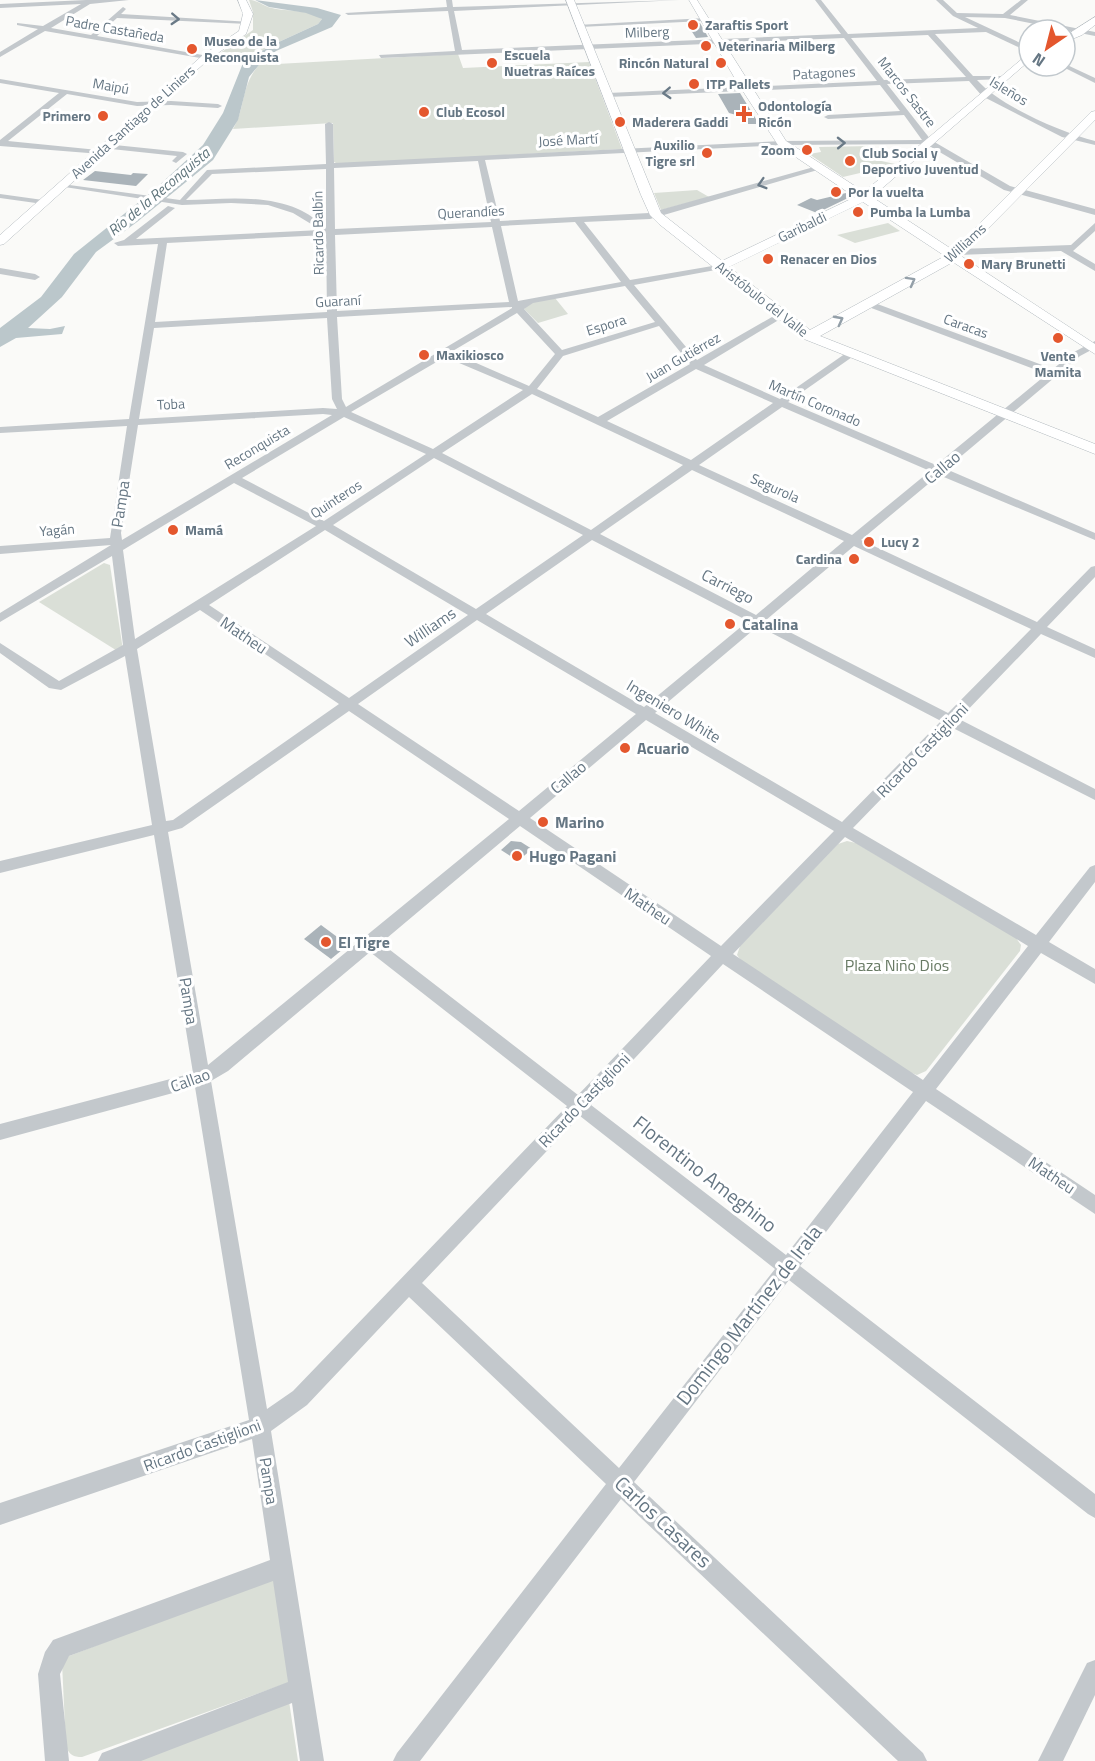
<svg xmlns="http://www.w3.org/2000/svg" width="1095" height="1761" font-family="'Titillium Web',sans-serif">
	<rect width="100%" height="100%" fill="#fafaf8"/>
	<g fill="#dadfd7">
		<path d="M249 0C258 0 263 6 272 8 288 12 308 9 322 19L318 24 270 46 243 63 213 58 253 30V12Z"/>
		<path d="M458 54 463 68 589 62 622 149 338 164 334 162 333 123 233 129C246 107 240 87 259 65Z"/>
		<polygon points="872,146 876,155 868,158 895,164 880,178 860,173 843,177 809,154 821,152 819,147"/>
		<polygon points="697,190 709,197 661,210 654,193"/>
		<polygon points="888,223 900,231 855,243 837,235"/>
		<polygon points="555,298 568,314 538,323 524,309 530,302"/>
		<polygon points="104,563 110,565 123,650 119,652 39,602"/>
		<polygon points="847,841 856,843 1016,938 1021,945 1020,951 926,1071 917,1075 906,1071 743,963 737,955 740,946 838,844"/>
		<path d="M273 1577 290 1682 82 1757C73 1757 70 1755 66 1747L62 1663 64 1658Z"/>
		<polygon points="289,1701 298,1761 126,1761"/>
	</g>
	<polygon fill="#bbc7cb" points="255,0 317,8 341,15 332,27 276,51 259,65 249,77 238,120 213,160 137,222 96,252 62,297 28,328 50,329 65,326 62,334 16,338 0,347 0,328 41,297 74,254 154,190 203,145 223,113 243,63 270,46 318,24 322,19 306,13 269,7"/>
	<g fill="#aab3b9">
		<polygon points="700,23 708,37 696,38 687,24"/>
		<polygon points="740,93 759,124 745,124 740,116 729,113 718,94"/>
		<polygon points="95,171 131,175 133,173 148,174 136,186 83,180"/>
		<polygon points="846,193 848,198 817,213 797,205 811,198 817,200"/>
		<polygon points="511,841 521,842 532,849 518,861 501,850"/>
		<polygon points="321,925 348,945 331,959 304,939"/>
	</g>
	<g fill="none" stroke-linecap="round" stroke-linejoin="round">
		<g stroke="#b3babf" stroke-width="1">
			<g id="secondary">
				<polygon points="238,0 246,0 253,14 246,34 209,59 4,244 0,245 0,235 203,55 239,31 243,14"/>
				<path d="M566 0H574L661 213 722 261 855 197 778 145 737 82 689 0H697L786 141 864 192 1029 53V61L872 197 953 250 1091 112 1095 111V120L961 256 1095 344V354L953 262 820 336 1095 444V454L804 339 659 224 650 215 641 195ZM863 202 945 256 810 330 729 267Z"/>
				<polygon points="1095,17 1095,25 1082,35 1065,42 1065,36"/>
			</g>
		</g>
		<g fill="#c3c8cc" fill-rule="evenodd">
			<polygon points="86,0 129,0 90,4 51,28 91,35 123,7 126,9 121,14 251,22 248,24 117,18 97,36 208,56 206,59 45,31 0,57 0,52 38,29 17,25 17,23 43,26 81,4 0,8 0,4"/>
			<path d="M446 0H452L453 7 680 0 454 11 462 50 841 34 815 0H821L848 34 978 28 953 16 936 0H943L957 13 1003 14 1021 0H1028L1010 15 1095 32V36L1005 18 965 17 1029 47V52L986 32 935 34 973 76H1007L1005 79 977 80C1000 106 1061 132 1095 141V145L1062 137 982 96 969 81 887 84 931 140 1010 186 1095 209V215L1004 190 926 144 782 145 485 160 500 221 649 213 821 165V169L650 219 584 222 630 280 724 264V268L721 269 634 285 697 360 779 313 787 315 704 365 780 399 849 351H855V355L788 402 936 465 1047 374 866 306V302H872L1053 369 1074 352 1095 341V348L1080 356 946 469 1095 533V540L939 475 861 540 1037 622 1091 567 1095 566V577L1047 627 1095 649V658L1041 634 959 719 1095 789V800L951 727 853 828 1036 935 1090 867 1095 865V882L1049 942 1095 969V984L1041 953 936 1089 1095 1195V1214L926 1101 800 1266 1095 1494V1518L1088 1514 789 1280 634 1482 923 1753 927 1761H898L621 1499 420 1761H393L397 1753 606 1484 409 1297 307 1405 271 1431 324 1761H300L292 1703 141 1761H98L102 1753 288 1682 273 1581 69 1656 60 1674 69 1761H45L38 1674 45 1652 53 1640 270 1560 252 1439 0 1525V1503L249 1420 195 1087 0 1140V1124L193 1073 154 835 0 873V861L152 825 125 656 61 690 49 688 0 653V643L59 681 123 645 112 556 0 622V613L111 545 0 554V546L110 538 127 426 0 433V427L129 419 158 244 118 246 114 243 124 240 168 206 175 208 136 239 321 230 293 213 268 205 231 203 182 205 58 186 62 184 180 200 207 170 326 164 325 124 329 122 333 124 334 163 782 141 922 140 904 115 828 119 824 117 828 115 900 111 880 85 608 97 604 95 608 93 877 81 844 38 381 58 379 55 455 51 448 11 348 15 345 13 447 7ZM928 35 966 77 884 80 851 38ZM478 161 491 222 335 229 334 168ZM326 169V226C317 221 308 213 298 209 263 194 223 199 186 200L212 174ZM575 222 621 282 518 301 501 226ZM492 227 509 302 337 311 335 235ZM326 235 327 312 155 322 167 243ZM625 286 655 322 562 350 524 309 533 303ZM512 307V308L346 407 342 399 337 317ZM517 313 555 354 529 386 451 352ZM327 318 332 399 337 409 323 408 139 419 154 328ZM659 326 690 364 598 417 537 389 563 356ZM445 357 523 390 433 449 351 412ZM696 369 773 403 691 460 607 421ZM532 394 683 465 591 530 442 453ZM782 407 930 471 852 535 699 465ZM323 414 332 415 122 540 121 533 138 425ZM344 417 426 454 324 521 242 478ZM434 458 583 535 476 609 333 525ZM692 470 844 541 756 615 600 534ZM234 483 316 526 135 639 123 550ZM325 530 468 615 349 698 209 605ZM592 540 748 621 644 707 486 614ZM854 546 1031 629 948 713 766 620ZM200 610 339 704 173 820 166 821 137 649ZM477 620 636 714 519 811 358 704ZM758 626 941 721 842 822 655 713ZM349 711 509 819 208 1065 168 832 182 828ZM646 720 834 831 721 946 530 818ZM520 826 711 956 578 1095 381 943ZM845 837 1028 946 923 1080 733 954ZM370 952 567 1106 293 1391 267 1409 211 1081 228 1071ZM723 964 913 1092 786 1255 591 1105ZM580 1116 775 1269 619 1468 422 1283Z"/>
			<polygon points="706,18 704,21 580,27 577,25"/>
			<polygon points="1065,64 1095,78 1095,83 1061,66"/>
			<polygon points="0,79 137,102 171,101 218,104 222,106 218,108 171,105 137,106 67,94 8,141 98,150 102,152 101,154 0,146 0,140 59,93 0,83"/>
			<polygon points="105,144 183,152 187,154 176,163 172,161 177,156 102,148 101,146"/>
			<polygon points="0,194 43,200 47,202 43,204 0,198"/>
			<polygon points="1095,223 1095,231 1073,251 1095,264 1095,271 1061,251 958,255 954,252 958,249 1071,245"/>
			<polygon points="0,268 35,274 40,277 35,280 0,274"/>
			<polygon points="1095,1660 1095,1695 1063,1761 1038,1761 1087,1663"/>
		</g>
		<use href="#secondary" fill="#fff" fill-rule="evenodd"/>
	</g>
	<defs><path id="oneway-chevron" d="M-2-3.5L2.5 0L-2 3.5" fill="none" stroke-width="1.6" stroke-linecap="round" stroke-linejoin="round" transform="scale(1.5)"/></defs>
	<g stroke="#6a7a87">
		<use href="#oneway-chevron" transform="translate(175 19) rotate(3)"/>
		<use href="#oneway-chevron" transform="translate(667 93) rotate(177)"/>
		<use href="#oneway-chevron" transform="translate(841 143) rotate(-1)"/>
		<use href="#oneway-chevron" transform="translate(762 184) rotate(163)"/>
	</g>
	<g stroke="#939fa8">
		<use href="#oneway-chevron" transform="translate(911 281) rotate(-29)"/>
		<use href="#oneway-chevron" transform="translate(839 320) rotate(-28)"/>
	</g>
	<g fill="#e4572e" stroke="#fff" stroke-width="2">
		<circle cx="693" cy="25" r="6"/>
		<circle cx="706" cy="46" r="6"/>
		<circle cx="192" cy="49" r="6"/>
		<circle cx="492" cy="63" r="6"/>
		<circle cx="721" cy="63" r="6"/>
		<circle cx="694" cy="84" r="6"/>
		<circle cx="424" cy="112" r="6"/>
		<path d="M741 105h6v6h6v6h-6v6h-6v-6h-6v-6h6z"/>
		<circle cx="103" cy="116" r="6"/>
		<circle cx="620" cy="122" r="6"/>
		<circle cx="807" cy="150" r="6"/>
		<circle cx="707" cy="153" r="6"/>
		<circle cx="850" cy="161" r="6"/>
		<circle cx="836" cy="192" r="6"/>
		<circle cx="858" cy="212" r="6"/>
		<circle cx="768" cy="259" r="6"/>
		<circle cx="969" cy="264" r="6"/>
		<circle cx="1058" cy="338" r="6"/>
		<circle cx="424" cy="355" r="6"/>
		<circle cx="173" cy="530" r="6"/>
		<circle cx="869" cy="542" r="6"/>
		<circle cx="854" cy="559" r="6"/>
		<circle cx="730" cy="624" r="6"/>
		<circle cx="625" cy="748" r="6"/>
		<circle cx="543" cy="822" r="6"/>
		<circle cx="517" cy="856" r="6"/>
		<circle cx="326" cy="942" r="6"/>
	</g>
	<g text-anchor="middle" stroke-width="6" stroke-linejoin="round" paint-order="stroke">
		<g font-size="14" font-weight="bold" fill="#657683" stroke="#fff" text-anchor="start">
			<text x="705" y="30">Zaraftis Sport</text>
			<text x="204" y="46">Museo de la<tspan x="204" dy="16">Reconquista</tspan></text>
			<text x="718" y="51">Veterinaria Milberg</text>
			<text x="504" y="60">Escuela<tspan x="504" dy="16">Nuetras Raíces</tspan></text>
			<text x="709" y="68" text-anchor="end">Rincón Natural</text>
			<text x="706" y="89">ITP Pallets</text>
			<text x="758" y="111">Odontología<tspan x="758" dy="16">Ricón</tspan></text>
			<text x="436" y="117">Club Ecosol</text>
			<text x="91" y="121" text-anchor="end">Primero</text>
			<text x="632" y="127">Maderera Gaddi</text>
			<text x="695" y="150" text-anchor="end">Auxilio<tspan x="695" dy="16">Tigre srl</tspan></text>
			<text x="795" y="155" text-anchor="end">Zoom</text>
			<text x="862" y="158">Club Social y<tspan x="862" dy="16">Deportivo Juventud</tspan></text>
			<text x="848" y="197">Por la vuelta</text>
			<text x="870" y="217">Pumba la Lumba</text>
			<text x="780" y="264">Renacer en Dios</text>
			<text x="981" y="269">Mary Brunetti</text>
			<text x="436" y="360">Maxikiosco</text>
			<text x="1058" y="361" text-anchor="middle">Vente<tspan x="1058" dy="16">Mamita</tspan></text>
			<text x="185" y="535">Mamá</text>
			<text x="881" y="547">Lucy 2</text>
			<text x="842" y="564" text-anchor="end">Cardina</text>
		</g>
		<g font-size="14" fill="#657683" stroke="#fff">
			<text transform="translate(115 29) rotate(10)" y="5">Padre Castañeda</text>
			<text transform="translate(647 32) rotate(-2)" y="5">Milberg</text>
			<text transform="translate(824 73) rotate(-3)" y="5">Patagones</text>
			<text transform="translate(111 86) rotate(10)" y="5">Maipú</text>
			<text transform="translate(1009 91) rotate(31)" y="5">Isleños</text>
			<text transform="translate(907 92) rotate(52)" y="5">Marcos Sastre</text>
			<text transform="translate(133 122) rotate(-42)" y="5">Avenida Santiago de Liniers</text>
			<text transform="translate(568 140) rotate(-3)" y="5">José Martí</text>
			<text transform="translate(471 212) rotate(-3)" y="5">Querandíes</text>
			<text transform="translate(802 227) rotate(-26)" y="5">Garibaldi</text>
			<text transform="translate(318 233) rotate(-91)" y="5">Ricardo Balbín</text>
			<text transform="translate(965 243) rotate(-42)" y="5">Williams</text>
			<text transform="translate(762 299) rotate(38)" y="5">Aristóbulo del Valle</text>
			<text transform="translate(338 301) rotate(-3)" y="5">Guaraní</text>
			<text transform="translate(606 325) rotate(-17)" y="5">Espora</text>
			<text transform="translate(966 326) rotate(20)" y="5">Caracas</text>
			<text transform="translate(683 357) rotate(-30)" y="5">Juan Gutiérrez</text>
			<text transform="translate(815 403) rotate(23)" y="5">Martín Coronado</text>
			<text transform="translate(171 404) rotate(-3)" y="5">Toba</text>
			<text transform="translate(257 447) rotate(-31)" y="5">Reconquista</text>
			<text transform="translate(775 488) rotate(24)" y="5">Segurola</text>
			<text transform="translate(336 499) rotate(-33)" y="5">Quinteros</text>
			<text transform="translate(57 530) rotate(-4)" y="5">Yagán</text>
		</g>
		<g font-size="15" font-style="italic" fill="#60757c" stroke="#fff">
			<text transform="translate(159 192) rotate(-40)" y="5">Río de la Reconquista</text>
		</g>
		<g font-size="16" fill="#657683" stroke="#fff">
			<text transform="translate(942 467) rotate(-40)" y="6">Callao</text>
			<text transform="translate(120 504) rotate(-81)" y="6">Pampa</text>
			<text transform="translate(728 586) rotate(27)" y="6">Carriego</text>
			<text transform="translate(430 627) rotate(-34)" y="6">Williams</text>
			<text transform="translate(244 635) rotate(34)" y="6">Matheu</text>
			<text transform="translate(674 711) rotate(31)" y="6">Ingeniero White</text>
			<text transform="translate(922 750) rotate(-46)" y="6">Ricardo Castiglioni</text>
			<text transform="translate(568 777) rotate(-40)" y="6">Callao</text>
			<text transform="translate(648 906) rotate(34)" y="6">Matheu</text>
			<text transform="translate(189 1001) rotate(81)" y="6">Pampa</text>
			<text transform="translate(190 1080) rotate(-20)" y="6">Callao</text>
			<text transform="translate(584 1100) rotate(-46)" y="6">Ricardo Castiglioni</text>
			<text transform="translate(1052 1175) rotate(34)" y="6">Matheu</text>
			<text transform="translate(202 1445) rotate(-20)" y="6">Ricardo Castiglioni</text>
			<text transform="translate(269 1481) rotate(81)" y="6">Pampa</text>
		</g>
		<g font-size="16" font-weight="bold" fill="#657683" stroke="#fff" text-anchor="start">
			<text x="742" y="630">Catalina</text>
			<text x="637" y="754">Acuario</text>
			<text x="555" y="828">Marino</text>
			<text x="529" y="862">Hugo Pagani</text>
			<text x="338" y="948">El Tigre</text>
		</g>
		<g font-size="16" fill="#687a64" stroke="#fff">
			<text x="897" y="971">Plaza Niño Dios</text>
		</g>
		<g font-size="20" fill="#657683" stroke="#fff">
			<text transform="translate(705 1174) rotate(38)" y="7">Florentino Ameghino</text>
			<text transform="translate(749 1315) rotate(-52)" y="7">Domingo Martínez de Irala</text>
			<text transform="translate(663 1522) rotate(43)" y="7">Carlos Casares</text>
		</g>
	</g>
	<g transform="translate(1047 48) rotate(215)"><circle r="28" fill="#ffffff" stroke="#c1c8cd" stroke-width="1.5"/>
	<path d="M0-4.5L10 22L0 15L-10 22Z" fill="#e4572e"/>
	<text y="-9" font-size="16" font-weight="bold" text-anchor="middle" fill="#657683">N</text>
	</g>
</svg>
